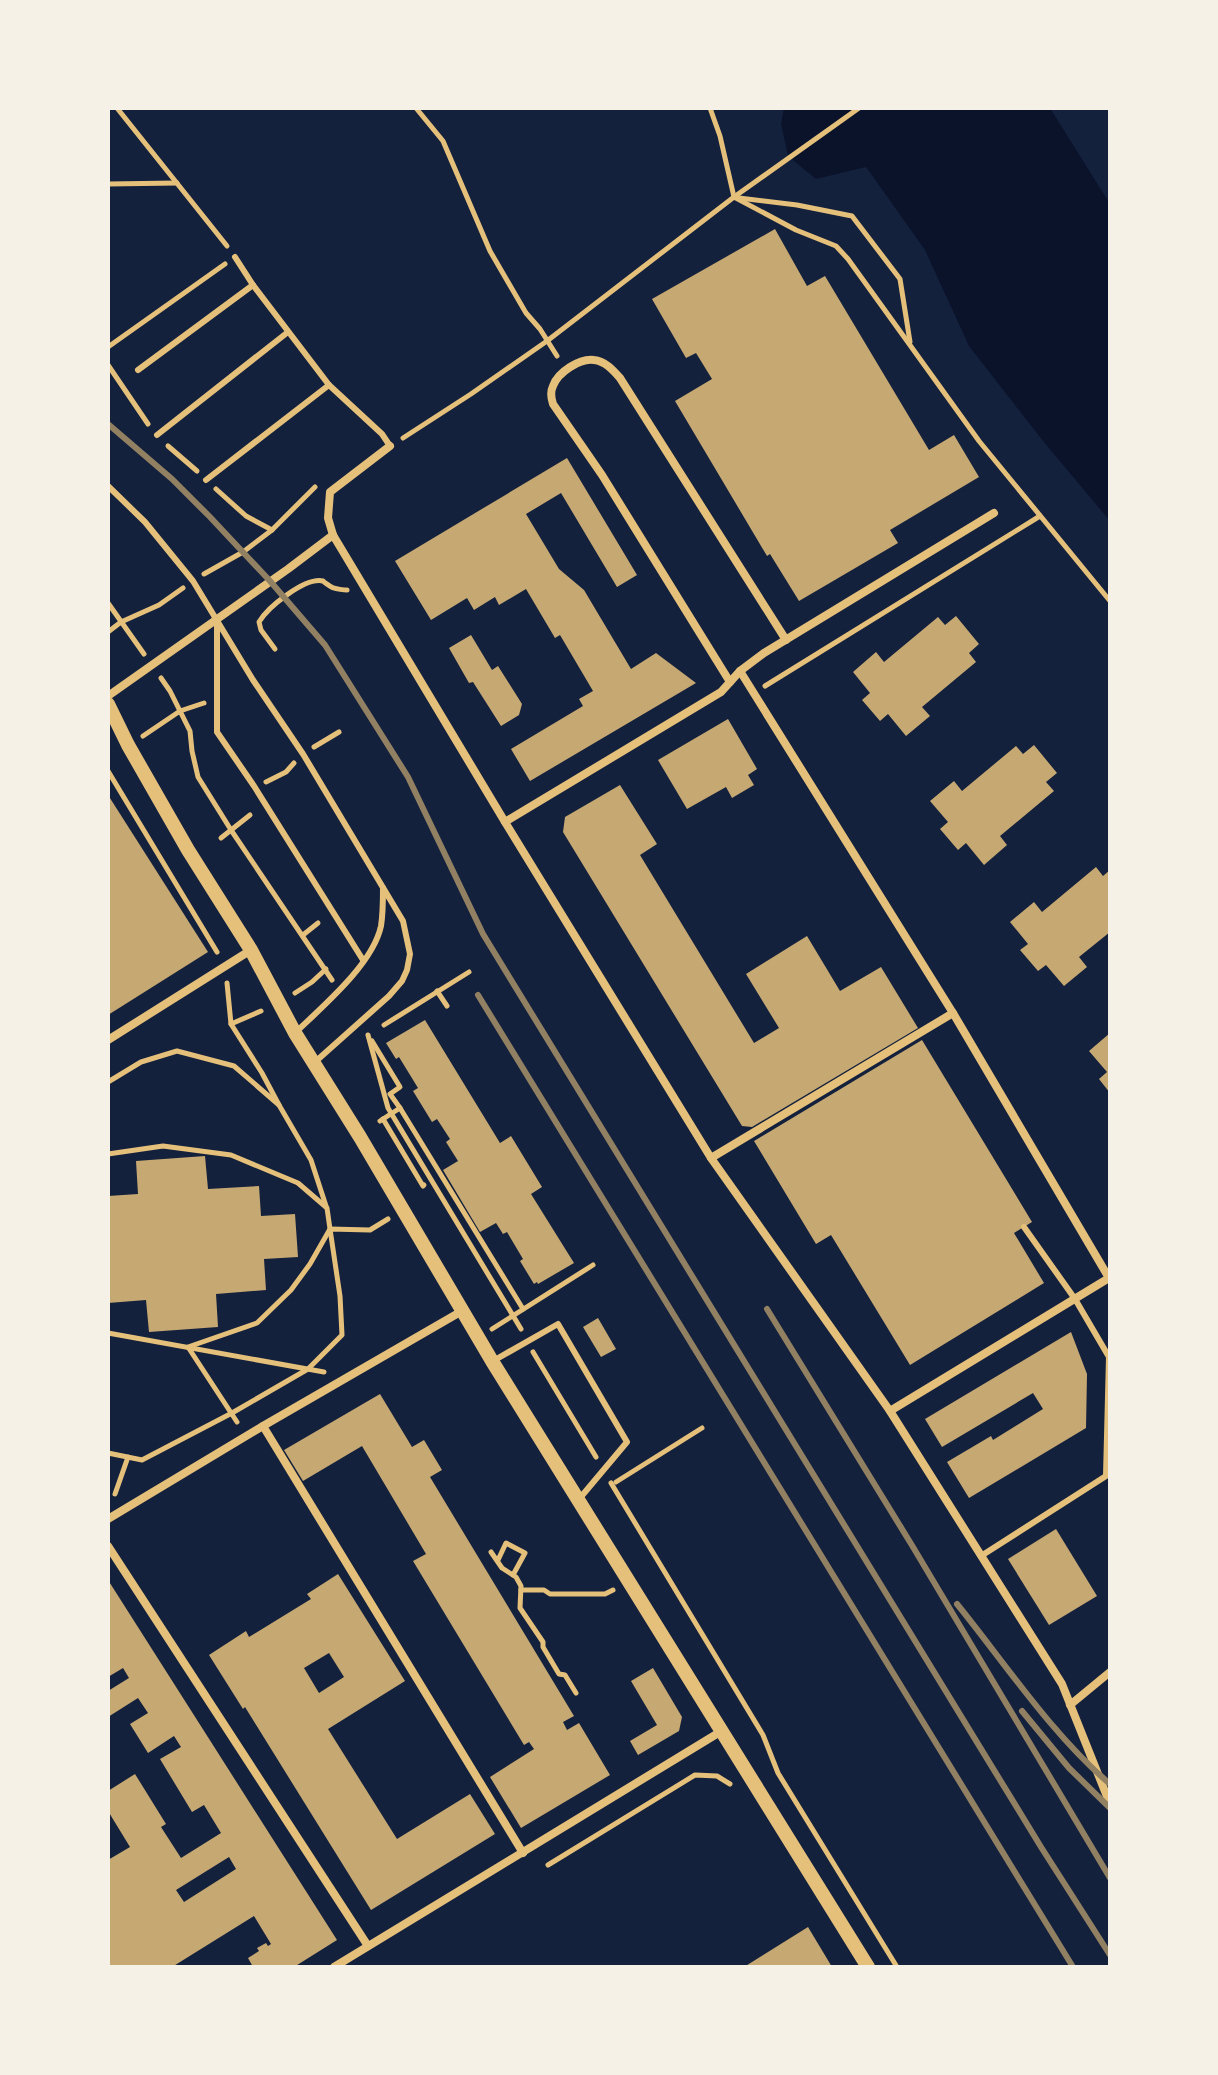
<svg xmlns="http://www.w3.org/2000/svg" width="1218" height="2075" font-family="'Nunito Sans',sans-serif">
	<rect width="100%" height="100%" fill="#14213d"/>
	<polygon fill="#0b132b" points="784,108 1050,108 1110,204 1110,521 1043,441 969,346 925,250 866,167 816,179 788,156 781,124"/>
	<g fill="#c6a872" fill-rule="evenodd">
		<polygon points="775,229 807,286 825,276 929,450 954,435 979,477 890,530 898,543 799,601 770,554 767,556 675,401 712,379 696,353 686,358 652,299"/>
		<polygon points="567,458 637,575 617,587 561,493 526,514 559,569 584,590 631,669 656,653 696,683 530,781 511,749 583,706 579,699 593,691 560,635 555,638 526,589 499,605 495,597 474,610 467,598 431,620 395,561"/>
		<polygon points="956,616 979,644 969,653 976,662 922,707 930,716 906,736 888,714 880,721 862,700 870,693 853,672 876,652 884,662 938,617 945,625"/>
		<polygon points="471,635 492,670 498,666 522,704 519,715 501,726 473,682 469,683 449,648"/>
		<polygon points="728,719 757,769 748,775 754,785 732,798 726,787 687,809 658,760"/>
		<polygon points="1034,745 1057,773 1046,782 1054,791 1000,836 1007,845 984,865 966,843 958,850 940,829 948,822 930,801 954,781 962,791 1016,746 1023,754"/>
		<polygon points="620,785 657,844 640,855 754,1043 779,1028 746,974 807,936 840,991 881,967 918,1028 752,1127 742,1126 563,832 565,817"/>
		<polygon points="108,795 208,952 108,1015"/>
		<polygon points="1096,867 1103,876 1110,870 1110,932 1079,957 1087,967 1064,986 1046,965 1038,971 1020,950 1028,944 1010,922 1034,902 1042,912"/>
		<polygon points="425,1020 500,1143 511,1136 542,1187 531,1194 574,1263 538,1284 537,1282 534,1284 520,1261 523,1259 507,1232 503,1234 496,1223 480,1232 443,1170 458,1161 446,1142 450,1139 437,1119 432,1122 413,1091 418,1088 399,1057 396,1059 386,1043"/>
		<polygon points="1110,1033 1110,1093 1099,1079 1107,1072 1089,1051"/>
		<polygon points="922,1040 1032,1222 1014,1233 1044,1283 910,1365 831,1235 816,1244 754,1141"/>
		<polygon points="205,1156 208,1189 259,1186 261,1216 295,1214 298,1257 264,1259 266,1290 216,1294 218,1327 149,1332 146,1300 108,1303 108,1196 138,1194 136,1161"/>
		<polygon points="598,1318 616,1349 601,1357 583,1327"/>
		<polygon points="1071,1332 1087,1374 1086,1428 969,1498 947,1462 991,1436 993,1440 1043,1409 1033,1393 942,1447 925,1419"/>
		<polygon points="380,1394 412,1447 424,1440 442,1470 430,1477 574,1716 563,1722 567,1730 579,1723 610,1775 521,1828 490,1777 534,1749 529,1742 524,1745 413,1561 426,1554 362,1446 303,1481 284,1450"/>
		<polygon points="1056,1529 1097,1596 1049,1625 1008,1559"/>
		<path d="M338 1574 405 1681 328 1729 397 1839 470 1794 495 1834 371 1910 245 1707 243 1709 209 1655 246 1631 249 1637 311 1599 307 1594ZM329 1653 344 1677 319 1693 304 1668Z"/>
		<path d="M108 1580 337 1940 294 1967H253L248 1958 259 1951 257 1948 266 1943 268 1946 271 1944 254 1916 172 1967H108V1860L130 1847 108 1811V1791L135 1774 166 1824 161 1827 181 1858 221 1833 204 1805 192 1812 160 1759 181 1747 174 1736 148 1753 130 1724 148 1713 138 1698 108 1717V1691L129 1678 123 1668 108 1677ZM229 1857 236 1869 184 1902 176 1890Z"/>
		<polygon points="653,1668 682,1717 679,1731 638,1755 630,1741 657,1725 631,1681"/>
		<polygon points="808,1927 832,1967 744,1967"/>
	</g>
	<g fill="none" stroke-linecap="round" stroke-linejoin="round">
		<g stroke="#e5c07b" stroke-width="5">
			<polyline points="117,108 227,246"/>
			<polyline points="416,108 443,141 490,251 526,313 540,329 557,356"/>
			<polyline points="710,108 720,136 734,197 796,230 836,246 848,259 979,441 1110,601"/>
			<polyline points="108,184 177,183"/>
			<polyline points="739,198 797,205 852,216 900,279 910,342"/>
			<polyline points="108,347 225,264"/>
			<polyline points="108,365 148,424"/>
			<polyline points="403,438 471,394 547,341 734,197 859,108"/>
			<polyline points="168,446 197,471"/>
			<polyline points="216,489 246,516 272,530"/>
			<polyline points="204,574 243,552 272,530 315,487"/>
			<polyline points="108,603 144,654"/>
			<polyline points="108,632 121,622 159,605 183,588"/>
			<path d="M275 649 261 630 259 622C268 607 305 577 323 581 324 582 332 588 334 588 336 589 344 590 347 590"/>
			<polyline points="161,678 170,691 190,731 192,751 198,777 231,830 332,980"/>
			<polyline points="765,686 1040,516"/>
			<polyline points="143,736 180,711 204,703"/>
			<polyline points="314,747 339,732"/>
			<polyline points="108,771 217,952"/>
			<polyline points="266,782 286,772 294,763"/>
			<polyline points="221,838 250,815"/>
			<polyline points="303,935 318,923"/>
			<polyline points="227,983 231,1024 262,1073 279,1105"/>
			<polyline points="437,991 447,1006"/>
			<polyline points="295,993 312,982 326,969"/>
			<polyline points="231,1024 261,1011"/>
			<polyline points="384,1025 469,972"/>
			<polyline points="368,1035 388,1108 521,1329"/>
			<polyline points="372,1041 400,1087 390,1094 400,1108 380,1121"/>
			<polyline points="108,1082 141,1062 177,1051 234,1066 279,1105 311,1160 326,1206"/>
			<polyline points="400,1108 523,1309"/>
			<polyline points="383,1119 423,1186 424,1185"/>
			<polyline points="108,1154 163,1146 231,1155 298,1183 327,1208 330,1229 310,1264 291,1290 257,1323 188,1347 237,1422"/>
			<polyline points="492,1329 593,1265"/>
			<polyline points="108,1333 324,1372"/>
			<polyline points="533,1352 596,1457"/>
			<polyline points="108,1453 142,1460 232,1413 308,1369 342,1335 340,1296 330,1229 370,1230 388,1219"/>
			<polyline points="616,1482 702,1428"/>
			<polyline points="611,1483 763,1735 778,1773 897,1967"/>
			<polyline points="115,1494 128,1457"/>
			<polyline points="491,1552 502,1568 516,1577 521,1586 520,1608 543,1642 543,1647 559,1674 565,1675 576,1693"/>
			<polyline points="498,1560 506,1543 525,1553 513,1575"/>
			<polyline points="521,1590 544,1590 550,1594 605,1594 613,1590"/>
			<polyline points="548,1865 695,1775 717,1776 730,1784"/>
		</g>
		<g stroke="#e5c07b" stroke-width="6">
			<polyline points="235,257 253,285 329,385 382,434 390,446"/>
			<polyline points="138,370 253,285"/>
			<polyline points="157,435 288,332"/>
			<polyline points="206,480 329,385"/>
			<polyline points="108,486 145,522 193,581 253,680 303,754 403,921 410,954 407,970 402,981 389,996 315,1062"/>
			<polyline points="217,623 217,732 254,786 363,960"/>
			<path d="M295 1033C323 1006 373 964 381 926 383 914 383 901 383 888"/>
			<polyline points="493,1361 558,1324 627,1442 580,1498"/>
			<polyline points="981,1556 1106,1476 1109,1357 1075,1299 1024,1227"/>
		</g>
		<g stroke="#e5c07b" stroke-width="8">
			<polyline points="390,446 330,492 328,518 333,535 505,822 711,1158 890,1411 1062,1684 1110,1804"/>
			<polyline points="740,671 953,1013 1109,1278 890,1411"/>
			<path d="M730 682 602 475 553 404C551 398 550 392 553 386 558 372 580 358 594 360 605 361 613 370 620 378L786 640"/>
			<polyline points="108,696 288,569 333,535"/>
			<polyline points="505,822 721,692 740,671 764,653 994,513"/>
			<polyline points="108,1040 251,950"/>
			<polyline points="711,1158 953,1013"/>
			<polyline points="263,1426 523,1853"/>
			<polyline points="108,1519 263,1426 462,1311"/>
			<polyline points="108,1546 368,1946"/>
			<polyline points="1070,1705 1110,1672"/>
			<polyline points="334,1967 720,1732"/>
		</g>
		<polyline stroke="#e5c07b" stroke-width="14" points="108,704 128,745 188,850 251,950 295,1033 360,1137 492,1361 868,1967"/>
		<g stroke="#918062" stroke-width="6">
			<polyline points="108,424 172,479 210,517 270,581 325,645 408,777 483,934 1041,1847 1110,1955"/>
			<polyline points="478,995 1073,1967"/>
			<polyline points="767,1309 913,1547 1110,1878"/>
			<path d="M957 1604C1004 1662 1053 1736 1110 1784"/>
			<polyline points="1022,1711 1069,1768 1110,1808"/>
		</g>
	</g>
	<rect width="1218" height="2075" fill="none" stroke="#f6f1e7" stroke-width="220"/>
</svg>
